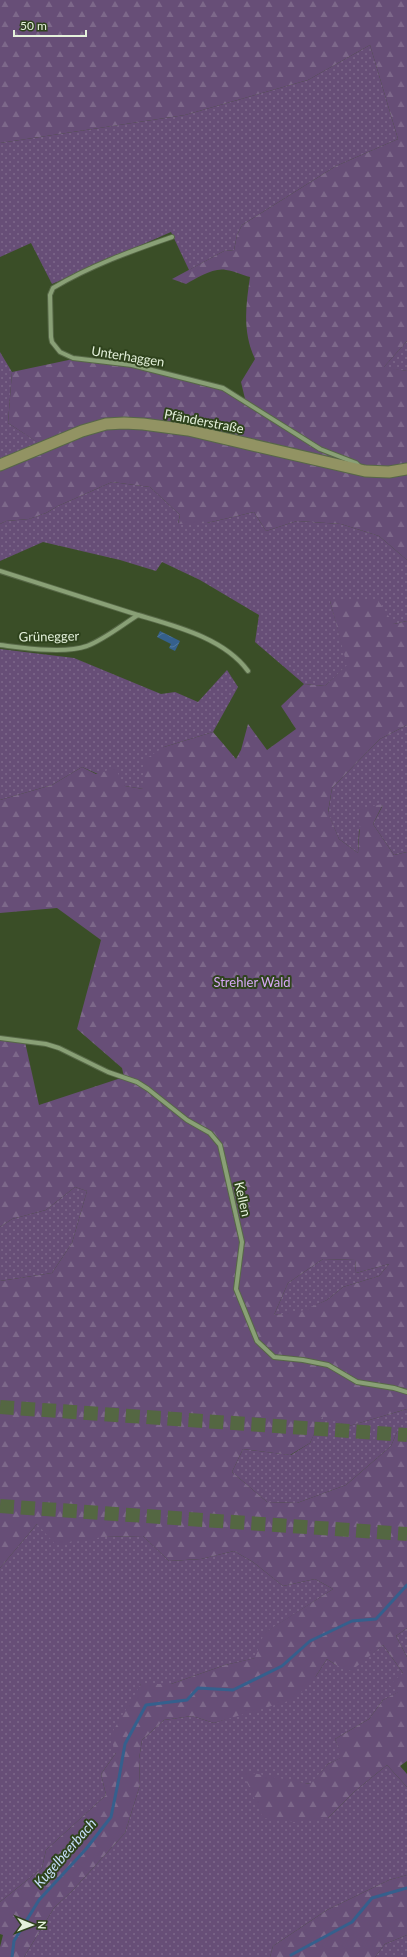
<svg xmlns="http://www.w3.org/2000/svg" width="407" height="1957" font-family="Lato,sans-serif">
	<defs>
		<pattern id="grass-dots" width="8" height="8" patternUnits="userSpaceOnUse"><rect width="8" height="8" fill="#674e77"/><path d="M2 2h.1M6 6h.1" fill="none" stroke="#7d688a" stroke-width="1.8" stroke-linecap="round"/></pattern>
		<pattern id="forest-firs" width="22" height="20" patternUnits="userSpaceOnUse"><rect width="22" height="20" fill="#674e77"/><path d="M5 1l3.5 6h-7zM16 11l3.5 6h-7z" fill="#7d688a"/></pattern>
		<pattern id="water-waves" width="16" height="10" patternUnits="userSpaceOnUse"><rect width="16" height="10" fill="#35608d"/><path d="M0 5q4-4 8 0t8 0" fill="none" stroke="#52779c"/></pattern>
	</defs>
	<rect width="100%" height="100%" fill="#3a4e27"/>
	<g fill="url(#grass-dots)">
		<polygon points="370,45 398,139 336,166 242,225 237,235 234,250 224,251 189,270 171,232 52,284 31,243 0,257 0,143 185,115 308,80"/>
		<polygon points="407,341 407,371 383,368"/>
		<polygon points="0,352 12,372 8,423 39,443 0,461"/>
		<polygon points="112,482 150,487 180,515 178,523 207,523 254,512 266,531 297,521 341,524 379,536 407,560 407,621 394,624 330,601 348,665 325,686 304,684 255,642 259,615 200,580 162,562 156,571 120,560 43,542 0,561 0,524 6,521 29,519 46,513 58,506"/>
		<polygon points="0,649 74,658 161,694 175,692 198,702 227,670 238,687 213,732 164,747 143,789 125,786 82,767 52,785 0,800"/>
		<polygon points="407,725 407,852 394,855 373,824 383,805 359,830 358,853 339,839 328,813 332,788 380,739"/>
		<polygon points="75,1187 87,1191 72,1243 52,1273 0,1281 0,1227 12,1219 46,1210"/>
		<polygon points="323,1259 355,1260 356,1273 389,1264 379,1276 343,1287 327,1300 299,1313 274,1315 288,1283"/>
		<polygon points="407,1409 407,1431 397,1432 391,1446 346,1485 297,1503 267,1502 232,1472 243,1449 291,1455 310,1443 322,1416 349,1426"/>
		<polygon points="37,1524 103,1537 143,1536 169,1561 201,1559 234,1551 253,1562 283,1586 315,1579 333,1589 265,1633 256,1658 225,1665 171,1684 141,1684 116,1753 101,1774 106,1795 46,1850 42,1868 0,1902 0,1568"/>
		<polygon points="407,1628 407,1657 396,1636"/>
		<polygon points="383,1645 403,1673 399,1692 383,1700 369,1719 335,1739 343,1757 328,1764 311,1784 287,1781 328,1818 354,1792 387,1765 407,1787 407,1875 389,1880 327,1910 273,1946 270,1957 24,1957 54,1908 73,1890 125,1833 140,1785 139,1759 142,1740 164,1720 192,1716 214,1723 243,1713 316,1676 327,1659 336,1665 371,1654"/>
		<polygon points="407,1935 407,1957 375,1957 385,1944"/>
	</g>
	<g fill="url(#forest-firs)" fill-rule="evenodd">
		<path d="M0 0H407V341L384 367 407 371V560L379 536 341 524 297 521 266 531 254 512 207 523 178 524 180 515 150 487 112 482 58 506 46 513 29 519 6 521 0 524V465L43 446 8 423 12 372 78 358 132 365 223 388 246 403 241 382 255 359C242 331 246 305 250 277 242 275 235 271 226 270 214 267 197 278 186 284L172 279 224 251 234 250 237 235 242 225 336 166 398 139 370 45 308 80 185 115 0 143Z"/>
		<path d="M377 599 394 624 407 621V725L380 739 332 788 328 812 339 839 358 853 361 808 383 804 373 824 394 855 407 852V1409L349 1426 322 1417 310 1443 290 1455 243 1449 232 1472 267 1502 297 1503 346 1485 391 1446 397 1432 407 1431V1628L396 1636 407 1657V1761L400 1766 407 1774V1787L387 1765 354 1792 328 1818 294 1822 263 1818 242 1771 310 1784 328 1764 342 1757 335 1739 369 1719 383 1700 398 1692 389 1685 403 1673 383 1645 351 1671 336 1665 327 1659 316 1676 295 1699 214 1723 192 1716 164 1720 142 1740 139 1759 140 1785 125 1833 73 1890 54 1908 24 1957H0V1947L3 1935 0 1934V1902L42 1868 46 1850 106 1795 101 1774 116 1753 110 1736 141 1684H171L225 1665 255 1658 264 1633 333 1589 315 1579 283 1586 253 1562 234 1551 201 1559 169 1561 143 1536 103 1537 56 1545 37 1524 0 1568V1281L52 1273 72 1243 87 1191 75 1187 46 1210 12 1219 0 1227V1038L25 1042 39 1105 124 1077 122 1068 77 1029 101 940 57 908 0 913V800L52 785 82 767 96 774 115 768 125 786 143 789 144 760 164 747 213 732 236 759 241 750 248 724 267 750 296 729 281 706 304 684 325 686 347 665 330 601ZM323 1259 355 1260 356 1273 389 1264 379 1276 343 1287 327 1300 299 1312 274 1315 288 1283Z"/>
		<polygon points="407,1875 407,1935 385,1944 375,1957 270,1957 273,1946 327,1910 389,1880"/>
	</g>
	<polygon fill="url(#water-waves)" points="160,631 180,641 175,651 169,648 171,644 157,637"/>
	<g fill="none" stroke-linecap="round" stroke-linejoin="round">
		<g stroke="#35608d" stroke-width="3">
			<polyline points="291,1955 352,1922 372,1898 407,1888"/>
			<polyline points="12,1957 14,1941 39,1900 86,1849 111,1817 119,1778 125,1744 146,1705 187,1700 198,1688 233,1690 282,1666 310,1641 352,1621 376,1619 407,1585"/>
		</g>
		<g stroke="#546742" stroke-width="14" stroke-dasharray="14 7" stroke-linecap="butt">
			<polyline points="0,1407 407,1435"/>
			<polyline points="0,1506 407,1534"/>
		</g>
		<g stroke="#576847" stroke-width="6">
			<g id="street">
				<path d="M172 237C131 251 90 266 53 288L50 295 51 337 52 342 60 352 73 358 132 365 223 388 320 449 356 463 360 467"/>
				<polyline points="0,571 138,615"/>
				<path d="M0 645C25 648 64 654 87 646 105 639 122 625 138 615 175 626 224 638 248 671"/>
				<polyline points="0,1038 46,1044 59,1048 108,1072 137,1082 148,1089 187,1120 210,1133 220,1145 242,1242 236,1289 257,1341 274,1357 303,1360 328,1365 357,1382 394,1388 407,1392"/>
			</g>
		</g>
		<g stroke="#576847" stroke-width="13">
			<polyline id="secondary" points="0,465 82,431 106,424 124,423 143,424 188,430 365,471 389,472 407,469"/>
		</g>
		<use href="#street" stroke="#89a076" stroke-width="4"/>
		<use href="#secondary" stroke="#929363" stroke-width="11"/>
	</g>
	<g text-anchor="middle" stroke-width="4" stroke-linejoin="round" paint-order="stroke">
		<g font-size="13" fill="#e5f2dc" stroke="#2f431d">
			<text transform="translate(128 356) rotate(9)" y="5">Unterhaggen</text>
			<text transform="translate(204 421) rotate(11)" y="5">Pfänderstraße</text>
			<text transform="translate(49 636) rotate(-1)" y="5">Grünegger</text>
			<text transform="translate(243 1199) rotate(77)" y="5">Kellen</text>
		</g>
		<g font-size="13" fill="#d7a8f6" stroke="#2f431d">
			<text x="252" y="987">Strehler Wald</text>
		</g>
		<g font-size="14" font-style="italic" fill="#c6dffb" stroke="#2f431d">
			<text transform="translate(65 1853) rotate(-49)" y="5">Kugelbeerbach</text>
		</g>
	</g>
	<g transform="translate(32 1925) rotate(91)" stroke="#2f431d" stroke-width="3" paint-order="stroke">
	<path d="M0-3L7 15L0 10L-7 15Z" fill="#e5f2dc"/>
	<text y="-6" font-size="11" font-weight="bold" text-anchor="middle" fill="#e5f2dc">N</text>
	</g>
	<path d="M14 30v6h72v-6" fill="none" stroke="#e5f2dc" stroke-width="2"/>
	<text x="20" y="30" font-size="12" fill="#e5f2dc" stroke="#2f431d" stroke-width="3" paint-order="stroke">50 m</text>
</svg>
